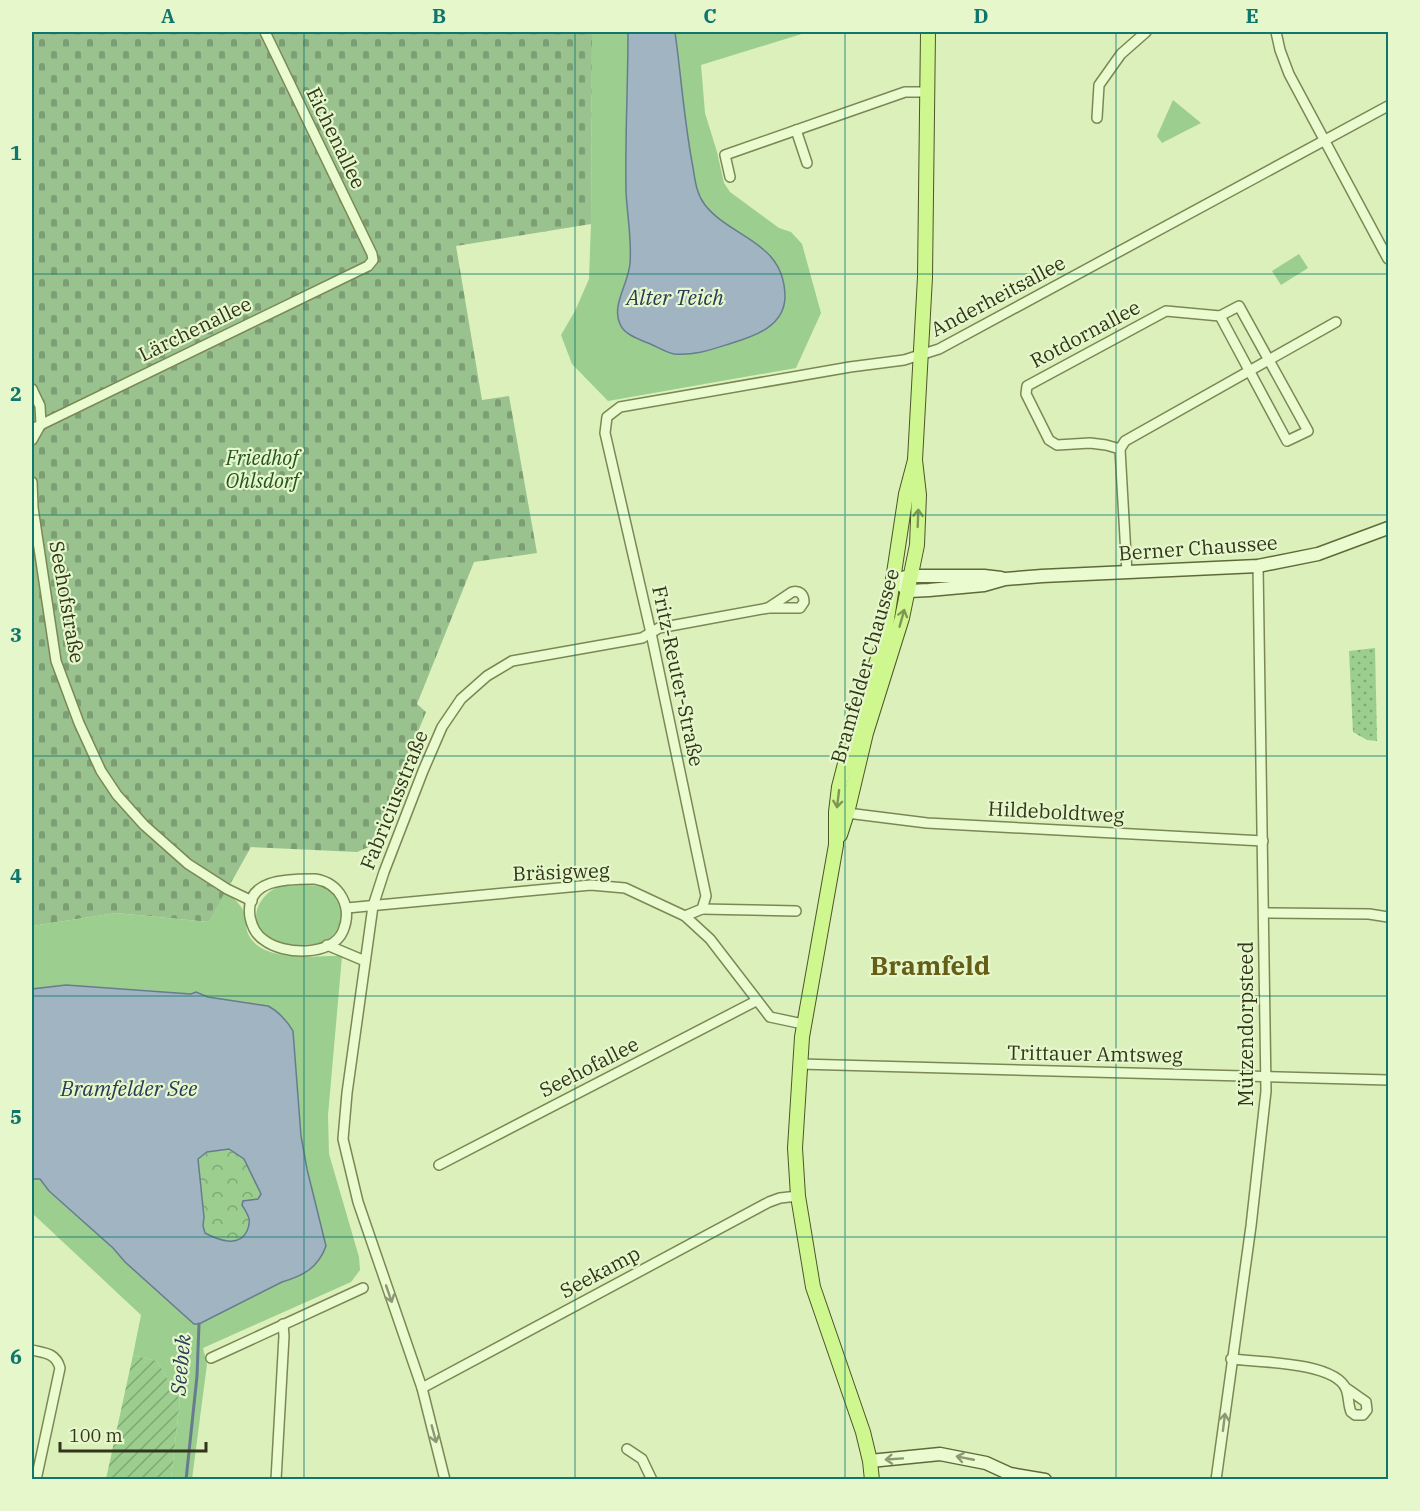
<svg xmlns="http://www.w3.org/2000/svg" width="1420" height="1511" font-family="'IBM Plex Serif',serif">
	<defs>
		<pattern id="grass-dots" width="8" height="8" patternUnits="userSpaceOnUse" patternTransform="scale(1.5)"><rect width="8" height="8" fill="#9bce8f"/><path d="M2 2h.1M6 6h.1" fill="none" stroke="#7fa874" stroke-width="1.8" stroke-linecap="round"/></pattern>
		<pattern id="forest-crowns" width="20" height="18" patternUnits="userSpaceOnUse" patternTransform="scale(1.5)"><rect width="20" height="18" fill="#9bce8f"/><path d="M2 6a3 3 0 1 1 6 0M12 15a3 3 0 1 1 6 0" fill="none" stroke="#7fa874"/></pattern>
		<pattern id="cemetery-stones" width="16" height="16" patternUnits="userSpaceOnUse" patternTransform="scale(1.5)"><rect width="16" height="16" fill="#99c28f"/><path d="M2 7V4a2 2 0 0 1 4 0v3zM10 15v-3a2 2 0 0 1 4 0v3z" fill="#7d9e74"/></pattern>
		<pattern id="garden-furrows" width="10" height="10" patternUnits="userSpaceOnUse" patternTransform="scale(1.5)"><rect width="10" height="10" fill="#9bce8f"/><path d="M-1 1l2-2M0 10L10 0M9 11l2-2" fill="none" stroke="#7fa874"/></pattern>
	</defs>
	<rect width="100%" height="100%" fill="#dbf0bb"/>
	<polygon fill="url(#grass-dots)" points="1375,648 1377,741 1367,740 1353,732 1349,651"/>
	<path fill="url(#forest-crowns)" d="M229 1149 244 1159 261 1194 258 1199 242 1205C251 1219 252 1227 241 1241 229 1243 215 1238 205 1233L203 1226 204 1217 198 1159 207 1152Z"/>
	<polygon fill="url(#cemetery-stones)" points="32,32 592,32 591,224 456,246 482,400 509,396 537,553 474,562 417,704 426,712 371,846 357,852 251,847 209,922 116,913 32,926"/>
	<g fill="#9bce8f">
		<polygon points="592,32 808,32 701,65 705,113 717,152 724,183 730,192 779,228 791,232 802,244 821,313 796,368 608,401 572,364 561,335 575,311 589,279 591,224"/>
		<polygon points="1173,100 1201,123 1162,143 1157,136"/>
		<polygon points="1299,254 1308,268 1281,285 1272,271"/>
		<path d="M281 885C296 886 315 883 327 889 350 902 344 937 319 943 307 946 280 947 269 939 245 921 258 895 281 885Z"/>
		<path d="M225 892C235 899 242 905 246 917 247 921 246 926 247 931 258 964 315 955 342 956L328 1115 329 1154 359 1257 360 1270 351 1282 203 1348 207 1364 192 1479H171L180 1400 157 1361 133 1355 141 1315 32 1213V1179H40L49 1192 114 1248 125 1262 190 1320 205 1321 282 1282 295 1278 307 1169 301 1136 293 1031C288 1022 278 1011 268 1006L208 997 197 992 191 994 66 985 32 989V926L116 913 209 922Z"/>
	</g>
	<polygon fill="url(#garden-furrows)" points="133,1355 157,1361 180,1400 171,1479 106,1479"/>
	<g fill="#a0b4c1" stroke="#677d8e" stroke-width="1.5" fill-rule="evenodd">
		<path d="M628 32H675C681 75 684 119 692 162 695 177 695 192 705 205 732 239 784 241 785 296 785 326 755 336 732 343 713 349 695 356 674 354 664 352 655 345 645 342 636 338 624 334 620 324 611 305 629 283 630 263 632 239 627 215 626 191 625 138 628 84 628 32Z"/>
		<path d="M66 985 191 994 196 992 208 997 268 1006C278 1011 288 1022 293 1031L301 1136 307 1169 326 1246C318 1268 303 1276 282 1282L199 1324H194L125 1262 113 1248 49 1191 40 1179H32V989ZM229 1149 244 1159 261 1194 258 1199 243 1201 242 1205C248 1215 252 1220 247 1231 239 1248 218 1240 205 1233L203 1226 204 1217 198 1159 207 1152Z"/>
	</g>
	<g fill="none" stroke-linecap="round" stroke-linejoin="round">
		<polyline stroke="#677d8e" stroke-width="3" points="186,1480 197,1376 199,1324"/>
		<g stroke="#7c8854" stroke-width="12">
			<g id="street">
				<polyline points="1276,32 1280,50 1289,74 1388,259"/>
				<polyline points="1097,118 1099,85 1121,54 1146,32"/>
				<polyline points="796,130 807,163"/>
				<polyline points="730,177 725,155 905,92 927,92"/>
				<polygon points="1239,306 1308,431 1287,441 1220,316"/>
				<polyline points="32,389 40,406 41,424"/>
				<polyline points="32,429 368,266 373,260 372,254 265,32"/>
				<polyline points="32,440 41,424"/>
				<polyline points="1120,449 1106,445 1090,443 1057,445 1049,440 1026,394 1027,386 1166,311 1220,316"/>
				<polyline points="32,482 33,508 56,661 79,723 101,771 117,795 144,825 188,864 227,889 252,901"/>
				<polyline points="1127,573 1120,449 1125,441 1336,322"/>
				<path d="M792 592C799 590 804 594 804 602L800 608H768Z"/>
				<polyline points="847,813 927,823 1263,841"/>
				<path d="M315 879C340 883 353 907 343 931 332 957 283 955 264 940 256 935 252 927 250 917 244 878 289 879 315 879Z"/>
				<polyline points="347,908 591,885 625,888 685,916 710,939 770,1017 803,1024"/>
				<polyline points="702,909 796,911"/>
				<polyline points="1264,913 1369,914 1388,917"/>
				<polyline points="685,916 702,909 706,896 651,633 605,433 607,417 620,407 850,367 904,360 939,349 1388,106"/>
				<polyline points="327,945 365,961"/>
				<polyline points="800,1064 1388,1080"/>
				<polyline points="439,1165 756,1001"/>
				<path d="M32 1350C45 1353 56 1353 60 1368L36 1480"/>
				<polyline points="211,1358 363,1288"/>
				<path d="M1231 1359C1258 1362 1335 1362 1346 1389 1349 1396 1348 1405 1351 1412L1355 1415H1363L1367 1410 1366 1402 1346 1388"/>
				<polyline points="422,1388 769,1202 780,1198 798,1196"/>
				<polyline points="627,1449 642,1459 652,1480"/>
				<polyline points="276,1480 284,1336 283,1324"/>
				<polyline points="445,1480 422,1388 358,1202 343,1139 347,1093 373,906 384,872 423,771 442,727 461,699 487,676 512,661 642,638 659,628 768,608"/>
				<polyline points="1216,1480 1251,1226 1266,1091 1258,566"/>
			</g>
		</g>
		<g stroke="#606a38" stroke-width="15">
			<g id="secondary">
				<polyline points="902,578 912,576 984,576 1001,578"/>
				<polyline points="894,580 909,591 929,590 984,585 1005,579 1042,576 1258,566 1318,554 1388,528"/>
				<polyline points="870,1461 940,1454 986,1463 1010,1474 1045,1480"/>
			</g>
		</g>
		<g stroke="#4e5529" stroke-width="16">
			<g id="primary">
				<polyline points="840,835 847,813 866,733 902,618 917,545 919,495 915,460 925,277 928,32"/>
				<polyline points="872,1480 870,1461 863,1432 813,1287 798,1196 795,1148 802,1037 836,845 836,812 839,787 848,752 884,639 906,494 915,460"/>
			</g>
		</g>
		<use href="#street" stroke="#e9fbcf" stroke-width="9"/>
		<use href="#secondary" stroke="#e9fbcf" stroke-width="12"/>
		<use href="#primary" stroke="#cff78f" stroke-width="14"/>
	</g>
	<defs><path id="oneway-shaft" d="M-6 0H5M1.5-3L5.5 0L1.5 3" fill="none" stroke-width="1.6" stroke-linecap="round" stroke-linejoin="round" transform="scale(1.5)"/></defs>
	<g stroke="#809654">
		<use href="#oneway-shaft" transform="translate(918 518) rotate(-88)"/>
		<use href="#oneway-shaft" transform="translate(902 618) rotate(-74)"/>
		<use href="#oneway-shaft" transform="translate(838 799) rotate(97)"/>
	</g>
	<g stroke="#8d9874">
		<use href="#oneway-shaft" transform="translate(389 1294) rotate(71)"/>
		<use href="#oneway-shaft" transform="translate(1224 1422) rotate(-83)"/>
		<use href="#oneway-shaft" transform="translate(434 1434) rotate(75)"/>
		<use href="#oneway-shaft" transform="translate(965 1458) rotate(-169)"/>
		<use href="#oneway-shaft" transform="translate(894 1459) rotate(176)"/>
	</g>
	<path fill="none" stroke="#0f766e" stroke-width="1.5" stroke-opacity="0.55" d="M304 32V1480M575 32V1480M845 32V1480M1116 32V1480M32 274H1388M32 515H1388M32 756H1388M32 996H1388M32 1237H1388"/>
	<g text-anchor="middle" stroke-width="4.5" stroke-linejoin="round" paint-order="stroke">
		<g font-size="20" fill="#31361a" stroke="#e5f7cb">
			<text transform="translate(336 138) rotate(64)" y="7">Eichenallee</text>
			<text transform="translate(998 296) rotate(-28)" y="7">Anderheitsallee</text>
			<text transform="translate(195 329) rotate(-26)" y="7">Lärchenallee</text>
			<text transform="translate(1085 334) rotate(-28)" y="7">Rotdornallee</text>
			<text transform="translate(1198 548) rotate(-4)" y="7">Berner Chaussee</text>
			<text transform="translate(67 602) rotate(80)" y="7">Seehofstraße</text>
			<text transform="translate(865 666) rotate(-74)" y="7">Bramfelder Chaussee</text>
			<text transform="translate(678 676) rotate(78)" y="7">Fritz-Reuter-Straße</text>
			<text transform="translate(394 800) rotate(-68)" y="7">Fabriciusstraße</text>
			<text transform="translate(1056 812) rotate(3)" y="7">Hildeboldtweg</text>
			<text transform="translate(561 872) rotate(-2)" y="7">Bräsigweg</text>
			<text transform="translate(1246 1024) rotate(-90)" y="7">Mützendorpsteed</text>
			<text transform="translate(1095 1054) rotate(1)" y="7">Trittauer Amtsweg</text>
			<text transform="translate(589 1067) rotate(-27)" y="7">Seehofallee</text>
			<text transform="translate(600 1272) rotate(-28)" y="7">Seekamp</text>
		</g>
		<g font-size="20" font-style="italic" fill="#22541f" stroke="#e5f7cb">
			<text x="262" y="465">Friedhof<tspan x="262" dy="23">Ohlsdorf</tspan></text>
		</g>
		<g font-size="21" font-style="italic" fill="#283a57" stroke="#e5f7cb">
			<text x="675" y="305">Alter Teich</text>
			<text x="129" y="1096">Bramfelder See</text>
			<text transform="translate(181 1365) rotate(-85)" y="7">Seebek</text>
		</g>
		<g font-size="26" font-weight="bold" fill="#655e17" stroke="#e5f7cb">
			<text x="930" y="975">Bramfeld</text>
		</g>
	</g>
	<rect width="1420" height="1511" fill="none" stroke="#e5f7cb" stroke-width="66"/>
	<path d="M60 1442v9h146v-9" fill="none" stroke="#31361a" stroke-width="3"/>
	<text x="69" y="1442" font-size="18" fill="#31361a" stroke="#e5f7cb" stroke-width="4.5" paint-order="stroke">100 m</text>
	<rect x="33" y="33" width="1354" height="1445" fill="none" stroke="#0f766e" stroke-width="2"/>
	<g font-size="20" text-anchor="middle" font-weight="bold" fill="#0f766e">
		<text x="168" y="23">A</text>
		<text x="439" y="23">B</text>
		<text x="710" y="23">C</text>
		<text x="981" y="23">D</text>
		<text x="1252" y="23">E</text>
		<text x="16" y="160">1</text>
		<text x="16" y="401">2</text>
		<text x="16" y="642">3</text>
		<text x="16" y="883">4</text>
		<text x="16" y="1124">5</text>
		<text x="16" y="1364">6</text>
	</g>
</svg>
